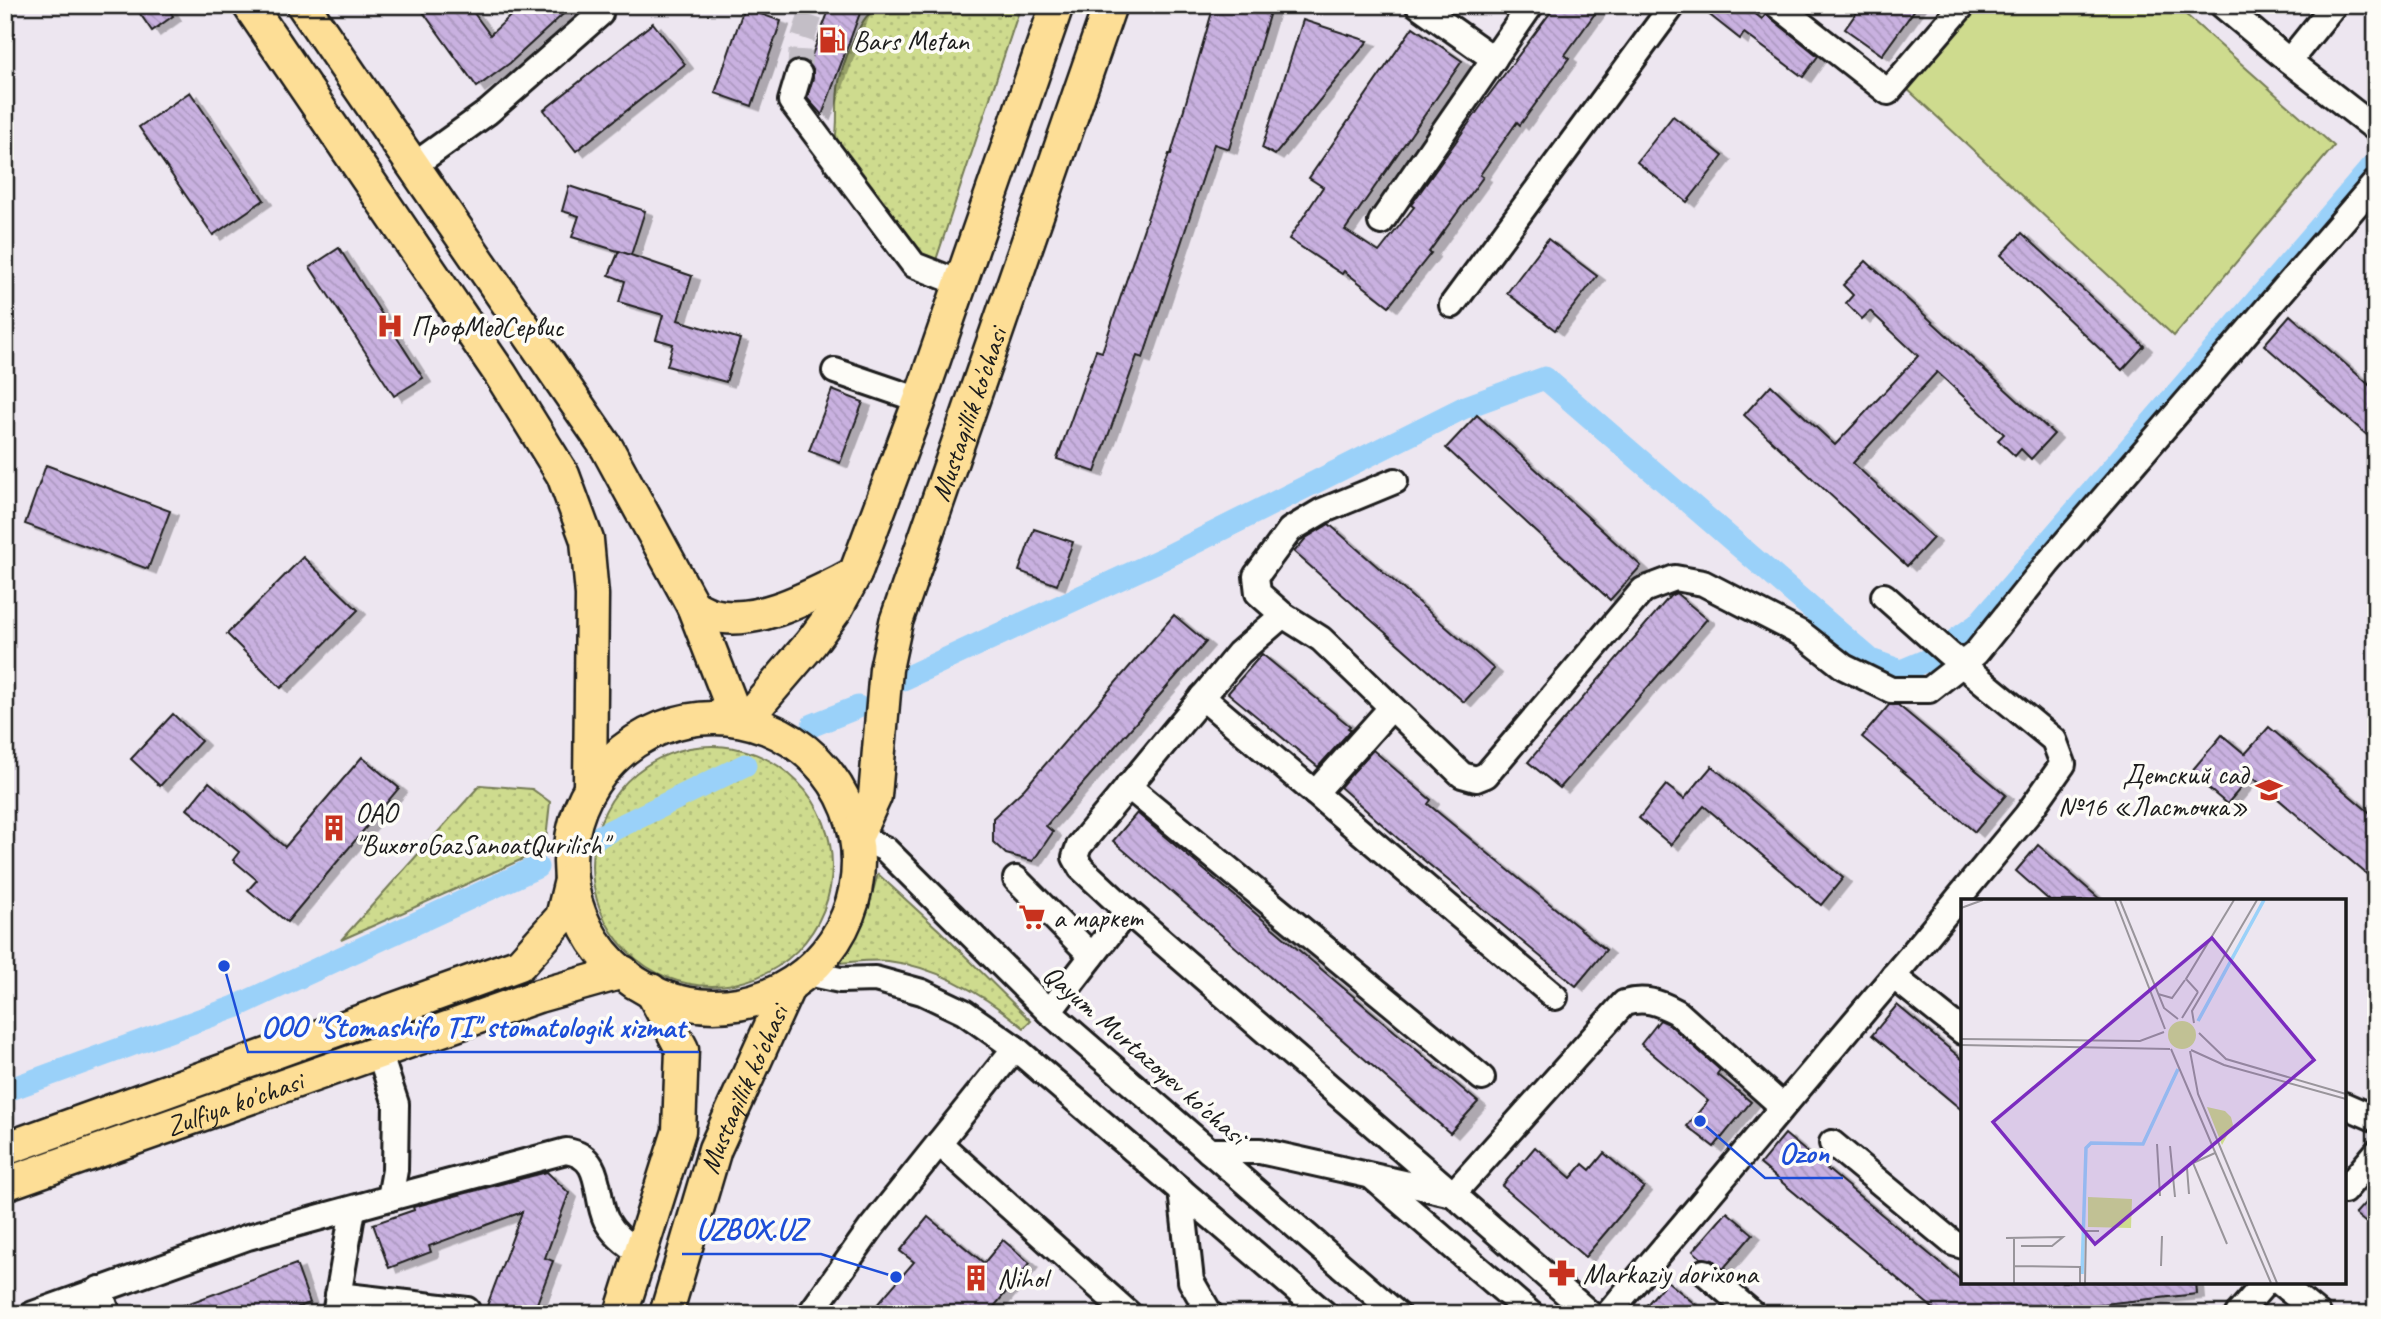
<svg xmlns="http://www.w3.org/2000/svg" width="2381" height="1319" font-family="Caveat,sans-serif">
	<defs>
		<pattern id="grass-dots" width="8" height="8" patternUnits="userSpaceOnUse" patternTransform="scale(1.75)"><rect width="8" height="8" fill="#cedb8e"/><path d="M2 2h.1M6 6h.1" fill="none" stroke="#b0bb7a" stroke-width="1.8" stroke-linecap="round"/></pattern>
		<pattern id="building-back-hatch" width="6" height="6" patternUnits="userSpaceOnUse" patternTransform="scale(1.75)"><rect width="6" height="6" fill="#c9b1e0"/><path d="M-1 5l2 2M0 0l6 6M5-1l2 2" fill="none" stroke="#ac98c0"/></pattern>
		<filter id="shadow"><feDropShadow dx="8" dy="4.5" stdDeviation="0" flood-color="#0004"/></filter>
	</defs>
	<rect width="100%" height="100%" fill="#ede6f0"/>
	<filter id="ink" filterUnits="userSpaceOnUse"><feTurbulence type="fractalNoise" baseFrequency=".0143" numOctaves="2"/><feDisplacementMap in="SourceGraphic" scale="14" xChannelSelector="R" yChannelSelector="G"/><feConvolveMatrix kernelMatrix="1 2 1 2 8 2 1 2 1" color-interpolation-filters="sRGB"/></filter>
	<g filter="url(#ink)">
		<g fill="url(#grass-dots)" stroke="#757c55" stroke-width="2">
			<path d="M884 5H1021L933 269C903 224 868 184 835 141 839 121 835 102 839 82 842 66 858 23 870 13 874 10 880 8 884 5Z"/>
			<circle cx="712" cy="866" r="120"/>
			<polygon points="480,785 532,789 550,802 545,849 341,940"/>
			<path d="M878 874 940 931 1031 1021 1024 1028C986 996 939 967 888 961 872 959 855 962 839 963 863 932 867 910 878 874Z"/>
		</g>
		<polygon fill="#cedb8e" stroke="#757c55" stroke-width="2" points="1977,5 2175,5 2334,146 2174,336 1906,88"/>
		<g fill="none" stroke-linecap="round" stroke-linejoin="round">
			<g stroke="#9ad1f9" stroke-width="23">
				<polyline points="903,679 1160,560 1463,408 1545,378 1871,660 1901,671 1927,660 1977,625 2376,162"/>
				<polyline points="813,725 858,707"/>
				<polyline points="598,837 745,765"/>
				<polyline points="5,1091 235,1007 537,867"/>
			</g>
		</g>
		<g fill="url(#building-back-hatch)" stroke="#1c1c1c" stroke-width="2" filter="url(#shadow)">
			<polygon points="134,5 166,5 173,16 152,31"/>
			<polygon points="418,5 468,5 490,35 522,5 573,5 510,63 477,87"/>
			<polygon points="831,5 863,5 822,115 807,98 813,78 813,70 809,63"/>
			<polygon points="1214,5 1272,5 1229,149 1214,144 1143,358 1137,356 1095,472 1057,459 1096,350 1102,352 1169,154 1171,154"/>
			<polygon points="1556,5 1601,5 1565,55 1569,58 1520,125 1517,122 1480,175 1483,177 1429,252 1431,253 1389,306 1344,271 1342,274 1289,239 1323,187 1309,178 1413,27 1462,61 1345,230 1379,252 1414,207 1411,205 1486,99"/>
			<polygon points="1697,5 1744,5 1762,19 1766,14 1818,56 1803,77 1744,33 1740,39"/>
			<polygon points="1862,5 1918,5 1882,55 1845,29"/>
			<polygon points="744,8 781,21 752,106 715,93"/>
			<polygon points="1303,20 1368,41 1275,155 1262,148"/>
			<polygon points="653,23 685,64 576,151 544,110"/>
			<polygon points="190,92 264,200 213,235 139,127"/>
			<polygon points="1673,116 1723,156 1687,202 1637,162"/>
			<polygon points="569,186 645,211 631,255 572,237 579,216 562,211"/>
			<polygon points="2022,233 2144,346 2122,370 2001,255"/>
			<polygon points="1548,239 1597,276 1555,330 1507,293"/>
			<polygon points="339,248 423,378 394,396 310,267"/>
			<polygon points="619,251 692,276 678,320 740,339 726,382 667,366 673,344 656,339 663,315 619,302 625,281 609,275"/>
			<polygon points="1866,261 2054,434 2031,459 2021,449 2015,456 1998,440 2004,434 1937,372 1853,463 1933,538 1907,566 1744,415 1771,385 1835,445 1918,356 1870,311 1862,319 1846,303 1853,295 1843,285"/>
			<polygon points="2290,315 2376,391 2376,443 2264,345"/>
			<polygon points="832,390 863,402 840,463 809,451"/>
			<polygon points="1477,415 1641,566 1610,600 1446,448"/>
			<polygon points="46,465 170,511 148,569 25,524"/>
			<polygon points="1329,524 1494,669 1464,702 1294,552 1306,538"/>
			<polygon points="1034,529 1073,542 1057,585 1019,571"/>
			<polygon points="303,557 358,610 281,688 227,634"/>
			<polygon points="1676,593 1707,619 1560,788 1528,762 1670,596"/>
			<polygon points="1174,615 1206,642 1046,826 1053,832 1033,861 1006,854 993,842 993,818 1024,789"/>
			<polygon points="1262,654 1350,726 1348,728 1351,730 1318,767 1228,693"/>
			<polygon points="1889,705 1898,705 2006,795 1975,832 1862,737"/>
			<polygon points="173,714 201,741 160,786 131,759"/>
			<polygon points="2269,727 2376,818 2376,882 2251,776 2227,804 2190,773 2222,735 2245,754"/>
			<polygon points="1373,750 1431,800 1428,804 1606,950 1576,986 1403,843 1340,787"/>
			<polygon points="362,757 399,788 287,922 248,890 257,880 233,860 239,852 187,809 209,782 285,847"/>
			<polygon points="1712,766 1843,878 1821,905 1704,806 1671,845 1639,818 1666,785 1684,799"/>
			<polygon points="1137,813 1478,1102 1450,1133 1113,841"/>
			<polygon points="2038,845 2102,901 2050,901 2016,871"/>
			<polygon points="1897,1005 1963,1060 1963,1111 1872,1035"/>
			<polygon points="1660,1020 1669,1024 1720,1070 1717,1074 1751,1102 1714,1147 1687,1126 1708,1101 1641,1044"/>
			<polygon points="1785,1134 1963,1282 2196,1282 2197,1294 2008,1314 1949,1314 1935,1310 1760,1164"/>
			<polygon points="1535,1147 1571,1178 1583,1164 1590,1170 1604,1153 1644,1187 1585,1257 1502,1186"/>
			<polygon points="547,1172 569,1193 545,1258 553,1261 533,1314 508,1314 487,1306 522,1212 429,1246 431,1252 389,1268 373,1224 414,1210 413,1207"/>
			<polygon points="2376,1191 2376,1231 2355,1214"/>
			<polygon points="1727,1212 1753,1234 1723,1269 1713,1260 1701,1258 1693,1251"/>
			<polygon points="928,1217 984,1263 1003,1240 1030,1263 988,1314 949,1314 938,1305 931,1314 869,1314 914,1262 900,1251"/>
			<polygon points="296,1264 310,1303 280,1314 165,1314 165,1312"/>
			<polygon points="1667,1281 1707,1314 1639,1314"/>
		</g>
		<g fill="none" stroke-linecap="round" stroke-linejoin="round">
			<polyline stroke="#c3bec6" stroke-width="24" stroke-dasharray="24 12" stroke-linecap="butt" points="799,74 801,44 814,5"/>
			<g stroke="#1c1c1c" stroke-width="30">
				<g id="minor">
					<polyline points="1418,5 1494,59"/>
					<polyline points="1777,5 1888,92 1963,5"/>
					<polyline points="2222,5 2289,61 2334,5"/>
					<polyline points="2289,61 2372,126 2376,122"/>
					<polyline points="799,74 791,101 914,265 960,283"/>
					<polyline points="413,166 488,112 600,14"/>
					<polyline points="1381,222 1531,5"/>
					<polyline points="1452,305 1673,5"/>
					<polyline points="835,371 920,400"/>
					<polyline points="1283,615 1258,593 1256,576 1290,530 1322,511 1395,481"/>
					<polyline points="1202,697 1555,997"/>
					<polyline points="1128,786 1482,1078"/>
					<polyline points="1315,793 1391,708"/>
					<polyline points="858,836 885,849 1049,1012 1397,1314"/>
					<polyline points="1016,879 1092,956"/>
					<polyline points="1127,911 1081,868 1075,857 1079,846 1239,653 1283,615 1321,639 1462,775 1476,779 1486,775 1643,590 1675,578 1703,583 1802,634 1844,667 1891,690 1929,690 1976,653 2048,563 2376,182"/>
					<polyline points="808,973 840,980 875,979 922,992 964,1012 1015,1048 1325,1314"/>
					<polyline points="1893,976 1963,1032"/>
					<path d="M1049 1012 1127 911 1453 1194 1624 1003C1645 997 1658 1002 1677 1012L1782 1106"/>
					<polyline points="2344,1105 2376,1119"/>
					<polyline points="939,1143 1129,1314"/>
					<polyline points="1832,1143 1953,1243 1963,1246"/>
					<polyline points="1209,1151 1260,1151 1453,1194 1590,1314"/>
					<polyline points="1371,1176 1531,1314"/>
					<polyline points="1181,1190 1191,1281 1210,1314"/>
					<polyline points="2344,1191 2376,1153"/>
					<path d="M390 1198 566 1151C604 1156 594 1195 606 1220 614 1235 627 1245 641 1253"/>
					<polyline points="1704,1272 1753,1314"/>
					<polyline points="2279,1282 2318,1314"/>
					<polyline points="99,1289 108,1314"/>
					<polyline points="338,1295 467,1310"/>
					<polyline points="33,1314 248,1237 390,1198 395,1170 396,1104 379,1052"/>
					<polyline points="335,1314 353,1209"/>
					<polyline points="810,1314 871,1228 1015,1048"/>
					<polyline points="1608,1314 1923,941 2027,815 2063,764 2054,740 1948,653 1884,596"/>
					<polyline points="2238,1314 2266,1282"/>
				</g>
			</g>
			<g stroke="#1c1c1c" stroke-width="37">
				<g id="major">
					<polyline points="249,5 501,375 563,475 587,540 592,595 590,786"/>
					<polyline points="303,5 607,448 693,606 736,717"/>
					<path d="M693 606C699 609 706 613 713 615 758 627 816 593 855 574"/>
					<circle cx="714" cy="862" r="144"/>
					<polyline points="746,719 811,643 836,609 855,574 920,400 1057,5"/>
					<path id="s1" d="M859 831 875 796 886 669 896 622 1110 5"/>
					<polyline points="5,1149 520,964 562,917 571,880"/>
					<path id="s2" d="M5 1184 538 996 623 972"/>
					<polyline points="621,1314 679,1131 682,1049 651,990"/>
					<path id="s3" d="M666 1314 715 1149 788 988"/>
				</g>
			</g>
			<use href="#minor" stroke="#fdfcf7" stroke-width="24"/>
			<use href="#major" stroke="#fdde96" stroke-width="32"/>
		</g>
	</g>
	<defs>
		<g id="fuel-bare" transform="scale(2.1)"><path d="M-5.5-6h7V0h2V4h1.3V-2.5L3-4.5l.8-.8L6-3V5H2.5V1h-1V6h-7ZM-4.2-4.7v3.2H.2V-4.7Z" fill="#c8321e" stroke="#fdfcf7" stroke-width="2.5" paint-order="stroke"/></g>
		<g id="hospital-bare" transform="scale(2.1)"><path d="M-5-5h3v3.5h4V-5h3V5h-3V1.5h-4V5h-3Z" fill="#c8321e" stroke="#fdfcf7" stroke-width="2.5" paint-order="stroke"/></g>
		<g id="school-bare" transform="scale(2.1)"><path d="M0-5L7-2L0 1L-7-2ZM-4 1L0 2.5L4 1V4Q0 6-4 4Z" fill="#c8321e" stroke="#fdfcf7" stroke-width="2.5" paint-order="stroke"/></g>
		<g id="building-bare" transform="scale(2.1)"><path d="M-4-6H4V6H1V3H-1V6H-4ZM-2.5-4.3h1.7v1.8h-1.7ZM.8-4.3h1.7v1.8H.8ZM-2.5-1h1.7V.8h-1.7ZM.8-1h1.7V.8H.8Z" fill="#c8321e" stroke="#fdfcf7" stroke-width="2.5" paint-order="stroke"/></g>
		<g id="supermarket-bare" transform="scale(2.1)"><path d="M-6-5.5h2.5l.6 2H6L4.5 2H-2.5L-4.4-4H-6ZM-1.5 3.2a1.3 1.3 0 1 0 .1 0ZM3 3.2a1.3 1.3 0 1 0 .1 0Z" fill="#c8321e" stroke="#fdfcf7" stroke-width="2.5" paint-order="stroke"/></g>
		<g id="pharmacy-bare" transform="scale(2.1)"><path d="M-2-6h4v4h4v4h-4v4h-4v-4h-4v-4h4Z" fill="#c8321e" stroke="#fdfcf7" stroke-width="2.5" paint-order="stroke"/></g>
	</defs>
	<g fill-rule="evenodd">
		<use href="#fuel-bare" x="832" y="40"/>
		<use href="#hospital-bare" x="390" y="326"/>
		<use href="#school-bare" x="2269" y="790"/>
		<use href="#building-bare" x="334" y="828"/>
		<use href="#supermarket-bare" x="1032" y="917"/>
		<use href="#pharmacy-bare" x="1562" y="1273"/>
		<use href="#building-bare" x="976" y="1278"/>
	</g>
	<g text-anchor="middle" stroke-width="7" stroke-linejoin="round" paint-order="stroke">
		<g font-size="28" fill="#1c1c1c" stroke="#fdfcf7" text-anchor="start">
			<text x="853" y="50">Bars Metan</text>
			<text x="411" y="336">ПрофМедСервис</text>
			<text x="2248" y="784" text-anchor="end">Детский сад<tspan x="2248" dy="32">№16 «Ласточка»</tspan></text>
			<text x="355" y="822">ОАО<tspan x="355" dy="32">"BuxoroGazSanoatQurilish"</tspan></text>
			<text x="1053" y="927">а маркет</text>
			<text x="1583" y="1283">Markaziy dorixona</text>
			<text x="997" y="1288">Nihol</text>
		</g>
		<g font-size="28" fill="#1c1c1c" stroke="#fdfcf7">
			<text dy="10" stroke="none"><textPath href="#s1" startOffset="434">Mustaqillik ko'chasi</textPath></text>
			<text transform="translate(1145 1054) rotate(41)" y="10">Qayum Murtazoyev ko'chasi</text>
			<text dy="10" stroke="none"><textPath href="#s3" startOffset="238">Mustaqillik ko'chasi</textPath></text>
			<text dy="10" stroke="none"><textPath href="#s2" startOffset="243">Zulfiya ko'chasi</textPath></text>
		</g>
	</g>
	<g transform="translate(1961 899)">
		<rect width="385" height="385" fill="#ede6f0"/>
		<path d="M207 136a14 14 0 1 1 28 0a14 14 0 1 1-28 0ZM246 208 264 212 270 218 272 226 261 246Z" fill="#cedb8e"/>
		<path d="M127 298 171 300 170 329 127 328Z" fill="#cedb8e"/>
		<path fill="none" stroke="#9ad1f9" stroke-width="3.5" d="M237 122 303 1M121 375 125 249 130 244 182 245 217 170"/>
		<path fill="none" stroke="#99959b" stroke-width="2" d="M154 1 204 130M159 1 203 109 217 120M0 9 22 1M237 93 225 80 273 1M197 95 211 99 224 81M221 119 237 93M233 124 231 112 296 1M238 134 265 160 385 195M0 140 179 142 203 133M0 146 209 150M210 150 310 384M230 151 263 166 385 200M229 152 237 195 316 384M196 245 199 297M209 247 214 298M254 254 232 264 266 345M226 269 228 295M45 339 102 338 91 347H60M53 339V384M53 367 119 368V384M200 367 201 337M124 384 125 332H138"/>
		<path fill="#7b2cbf" fill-opacity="0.15" stroke="#7b2cbf" stroke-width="3.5" d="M251 39 353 161 134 345 32 223Z"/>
		<rect width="385" height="385" fill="none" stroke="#1c1c1c" stroke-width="3.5"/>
	</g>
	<path fill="none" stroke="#1d4ed8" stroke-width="2.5" d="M224 966L248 1052H699M1700 1121L1765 1178H1843M896 1277L821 1254H682"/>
	<g fill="#1d4ed8" stroke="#fdfcf7" stroke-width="2.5">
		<circle cx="224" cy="966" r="7"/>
		<circle cx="1700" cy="1121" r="7"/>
		<circle cx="896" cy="1277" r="7"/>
	</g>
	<g font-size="30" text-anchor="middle" font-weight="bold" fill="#1d4ed8" stroke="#fdfcf7" stroke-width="7" stroke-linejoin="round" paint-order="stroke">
		<text x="473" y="1037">OOO "Stomashifo TI" stomatologik xizmat</text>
		<text x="1804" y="1163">Ozon</text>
		<text x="751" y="1239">UZBOX.UZ</text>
	</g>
	<rect width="2381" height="1319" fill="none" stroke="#fdfcf7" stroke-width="28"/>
	<rect x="14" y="14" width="2353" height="1291" fill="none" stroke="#1c1c1c" stroke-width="2.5" filter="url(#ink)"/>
</svg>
